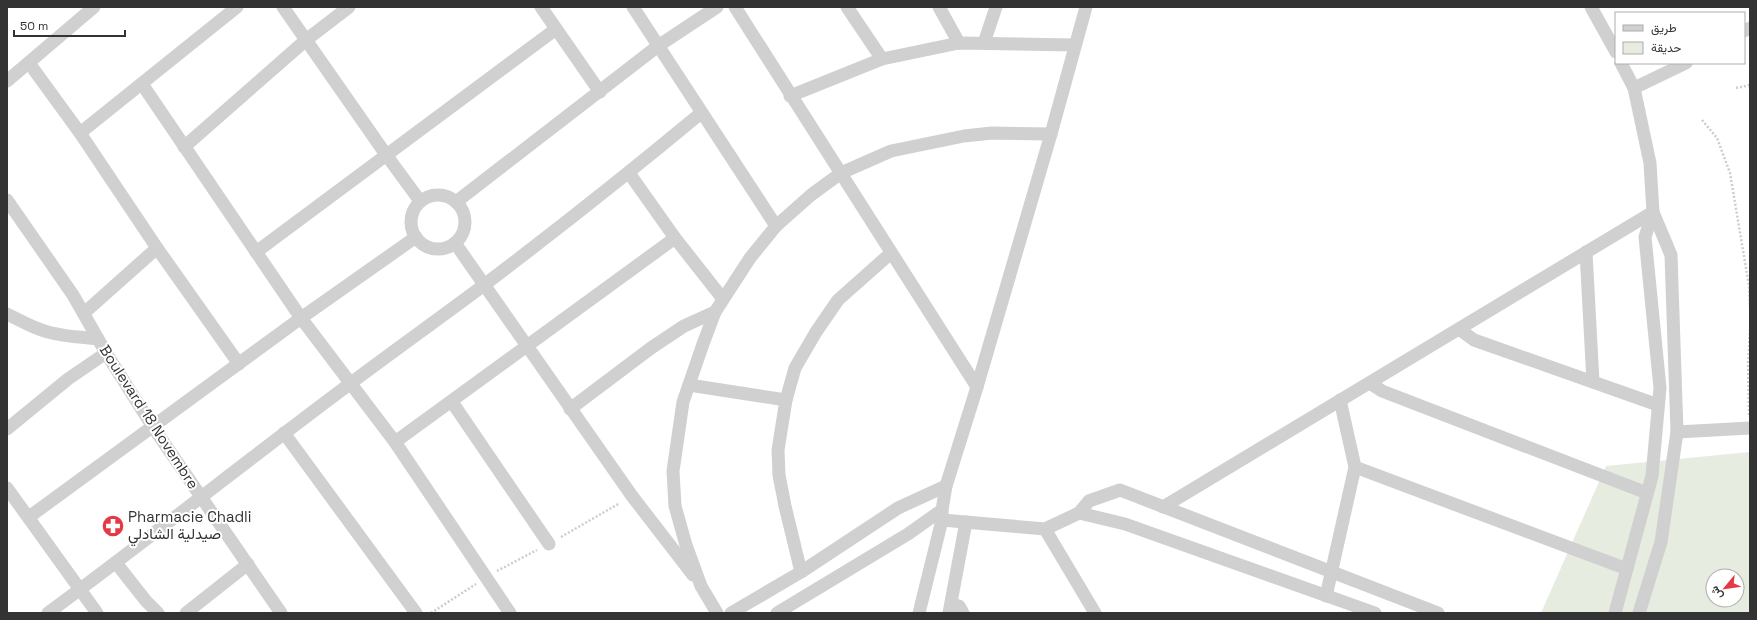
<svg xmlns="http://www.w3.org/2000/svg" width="1757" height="620" font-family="'Space Grotesk',Vazirmatn,sans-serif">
	<rect width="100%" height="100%" fill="#fff"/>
	<path fill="#e6ecdf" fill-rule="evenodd" d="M1750 452V613H1541L1606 466ZM1713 576H1737V600H1713Z"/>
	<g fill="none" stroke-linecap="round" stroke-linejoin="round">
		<g stroke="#cdcdcd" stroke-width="2.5" stroke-dasharray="2 2" stroke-linecap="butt">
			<polyline points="1736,88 1750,85"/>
			<polyline points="1702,120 1717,138 1730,173 1749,286 1750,308"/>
			<polyline points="1749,415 1748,365 1750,330"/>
			<polyline points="561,537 620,503"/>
			<polyline points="497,571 537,550"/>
			<polyline points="431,613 476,584"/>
		</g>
		<g stroke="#d0d0d0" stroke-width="13">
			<polyline points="283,7 387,156 420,201"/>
			<polyline points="541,7 600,92"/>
			<polyline points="633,7 776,226"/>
			<polyline points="735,7 977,387"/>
			<polyline points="847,7 882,59"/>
			<polyline points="939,7 959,43"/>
			<polyline points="1591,7 1616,52"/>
			<polyline points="1744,31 1750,28"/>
			<polyline points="984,43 996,7"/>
			<polyline points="29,63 80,133 157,248 239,364"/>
			<polyline points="1621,63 1634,88 1686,63"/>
			<polyline points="7,81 94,7"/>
			<polyline points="142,84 301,318 395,442 510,613"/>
			<polyline points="1634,88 1650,163 1653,212 1671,255 1677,432 1661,542 1639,613"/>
			<polyline points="790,96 882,59 959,43 1075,45"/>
			<polyline points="80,133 237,7"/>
			<polyline points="184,147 306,40 349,7"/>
			<polyline points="629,173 675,238 723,299"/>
			<circle cx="438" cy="222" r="27"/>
			<polyline points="7,200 73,295 106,353 153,427 281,613"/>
			<polyline points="456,202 658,46 717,7"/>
			<polyline points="455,243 632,496 693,575"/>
			<polyline points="256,252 556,29"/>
			<polyline points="1586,252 1593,382"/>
			<polyline points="84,313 157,248"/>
			<path d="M7 314C23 322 39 331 57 334 70 337 84 337 98 339"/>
			<polyline points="1459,329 1474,340 1658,405"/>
			<polyline points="1370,383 1382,391 1647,493"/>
			<polyline points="689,385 786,400"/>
			<polyline points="1340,400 1355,467"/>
			<polyline points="452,402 549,544"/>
			<polyline points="570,409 651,348 684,326 715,312"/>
			<polyline points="7,429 68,379 106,353"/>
			<polyline points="1677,432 1750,428"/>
			<polyline points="284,433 416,613"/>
			<polyline points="395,442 675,238"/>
			<polyline points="7,488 97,613"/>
			<polyline points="1163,507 1653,212"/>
			<polyline points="1079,513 1125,524 1375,613"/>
			<polyline points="29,517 301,318 416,237"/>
			<polyline points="942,520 1045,529 1095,613"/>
			<polyline points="1045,529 1079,513 1089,501 1120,490 1438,613"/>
			<polyline points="116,563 146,601 158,613"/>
			<polyline points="801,572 785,506 779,475 778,450 786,400 795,368 816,332 838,300 891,253"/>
			<polyline points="1326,596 1355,467 1627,569"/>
			<polyline points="951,604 959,606 963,613"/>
			<path d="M48 613C150 538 249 459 351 383 395 350 440 318 484 285 558 229 630 172 701 113"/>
			<polyline points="186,613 248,564"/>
			<polyline points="717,613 701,586 686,545 675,506 673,471 683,402 703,344 715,312 750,258 776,226 811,195 841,173 891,151 964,136 992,133 1051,134"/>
			<polyline points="731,613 801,572 898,508 946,486"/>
			<polyline points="777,613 908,534 942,510"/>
			<polyline points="919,613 942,520 942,510 946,486 977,387 1051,134 1086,7"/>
			<polyline points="949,613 966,522"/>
			<polyline points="1615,613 1652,476 1660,388 1645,237 1653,212"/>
		</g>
	</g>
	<defs>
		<g id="pharmacy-disc" transform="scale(1.15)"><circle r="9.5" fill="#e63946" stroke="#fff"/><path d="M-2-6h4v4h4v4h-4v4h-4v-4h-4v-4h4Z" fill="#fff"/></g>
	</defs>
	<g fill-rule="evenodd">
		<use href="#pharmacy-disc" x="113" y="526"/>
	</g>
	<g text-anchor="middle" stroke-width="4" stroke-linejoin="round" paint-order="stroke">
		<g font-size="15" fill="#333" stroke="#fff">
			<text transform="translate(149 417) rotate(57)" y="5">Boulevard 18 Novembre</text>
		</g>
		<g font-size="15" fill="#333" stroke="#fff" text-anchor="start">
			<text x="128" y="522">Pharmacie Chadli<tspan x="128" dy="17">صيدلية الشادلي</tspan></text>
		</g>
	</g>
	<rect width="1757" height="620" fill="none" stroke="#333333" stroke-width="16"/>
	<rect x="1615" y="12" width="130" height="52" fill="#ffffff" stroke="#adadad"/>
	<rect x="1623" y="25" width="20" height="6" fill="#d0d0d0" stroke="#adadad"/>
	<text x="1651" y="32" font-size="12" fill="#333333">طريق</text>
	<rect x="1623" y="42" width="20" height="12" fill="#e6ecdf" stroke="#adadad"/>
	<text x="1651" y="52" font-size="12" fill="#333333">حديقة</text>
	<g transform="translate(1725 588) rotate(241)"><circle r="19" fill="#ffffff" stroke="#adadad"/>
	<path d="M0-3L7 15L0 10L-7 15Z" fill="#e63946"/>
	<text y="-6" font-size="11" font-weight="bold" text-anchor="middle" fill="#333333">ش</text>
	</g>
	<path d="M14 30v6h111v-6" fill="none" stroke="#333333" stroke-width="2"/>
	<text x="20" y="30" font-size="12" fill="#333333" stroke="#ffffff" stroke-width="3" paint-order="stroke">50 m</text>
</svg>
